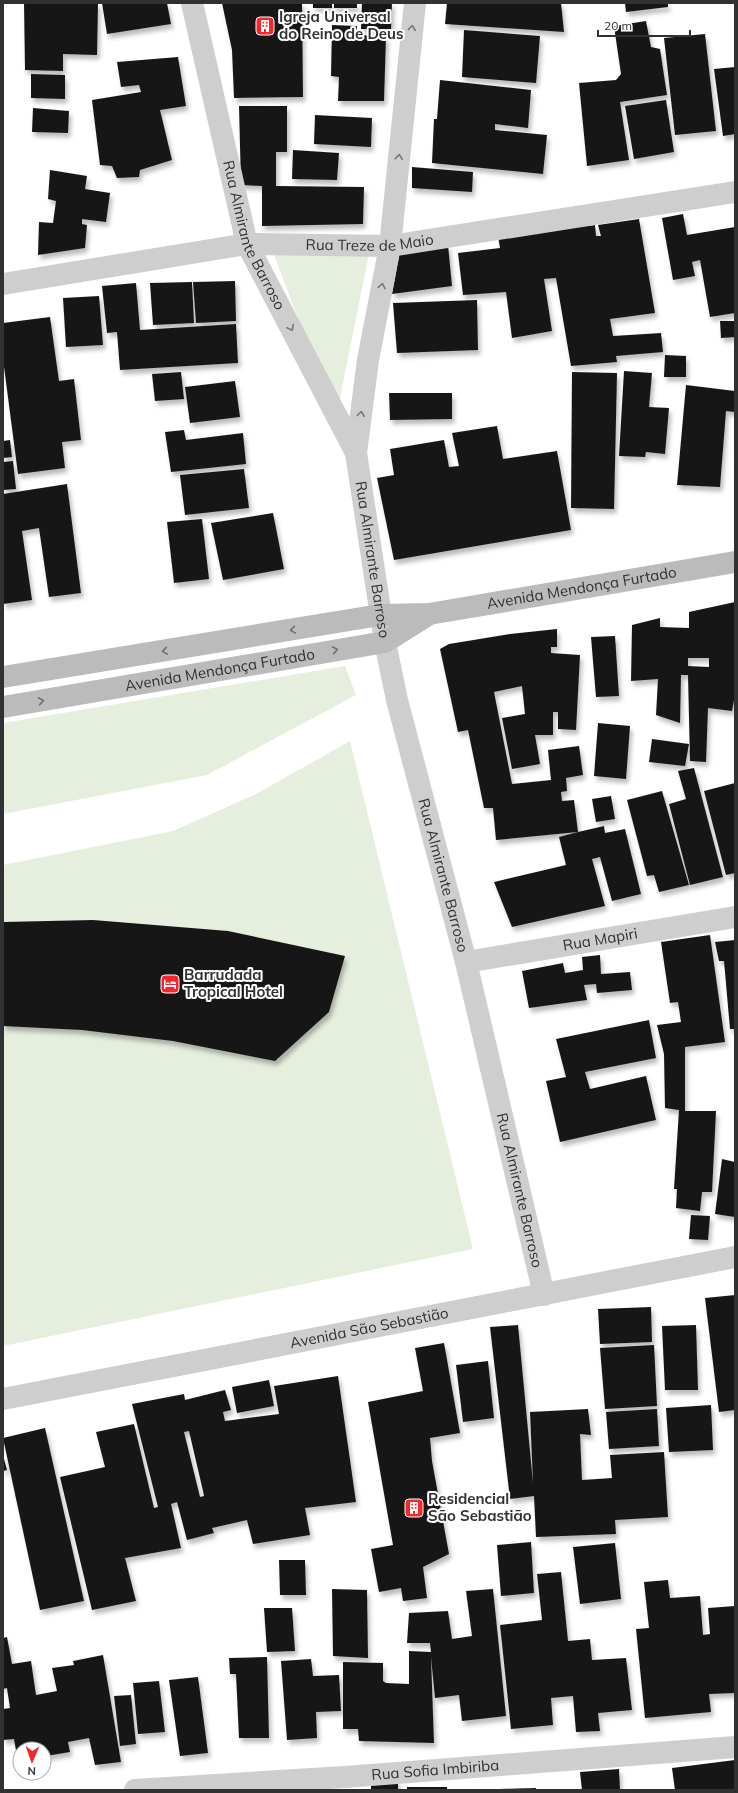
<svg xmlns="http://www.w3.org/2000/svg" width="738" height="1793" font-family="Mulish,sans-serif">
	<defs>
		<filter id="shadow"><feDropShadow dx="2.5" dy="4.5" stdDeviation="2" flood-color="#0004"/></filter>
	</defs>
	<rect width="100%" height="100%" fill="#fff"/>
	<g fill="#e6efde">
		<polygon points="371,244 336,418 274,255"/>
		<polygon points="345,666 356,695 207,775 3,814 3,723"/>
		<polygon points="350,741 473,1249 3,1346 3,865 173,831 256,794"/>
	</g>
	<g fill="#181818" fill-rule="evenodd" filter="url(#shadow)">
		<polygon points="24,3 98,3 97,55 63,54 63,71 25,70"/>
		<polygon points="102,3 167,3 171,24 107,34"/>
		<polygon points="222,3 302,3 303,97 234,98 232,50"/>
		<rect x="313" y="3" width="19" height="5"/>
		<rect x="334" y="3" width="23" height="5"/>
		<polygon points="362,3 392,3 391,29 361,29"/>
		<polygon points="447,3 561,3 564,32 445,24"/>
		<polygon points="625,3 668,3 668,7 626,12"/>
		<polygon points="646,21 651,47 660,49 667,95 620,102 629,160 587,166 579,83 616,80 621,74 614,26"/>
		<polygon points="332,25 357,26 356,35 386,36 384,101 338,101 339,77 331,76"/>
		<polygon points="464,30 540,36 536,83 462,77"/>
		<polygon points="705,34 716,131 675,135 664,38"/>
		<polygon points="178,57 186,106 160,110 172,160 140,170 139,177 117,178 112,166 100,165 92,100 141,92 139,85 121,87 117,62"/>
		<polygon points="735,67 735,134 723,136 714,69"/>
		<polygon points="31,74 65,75 65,99 31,98"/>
		<polygon points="440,80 531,90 528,128 495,124 495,130 547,135 543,174 432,163 434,119 437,119"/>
		<polygon points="666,100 674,152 634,159 625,106"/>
		<polygon points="239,106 287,106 287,152 276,152 276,186 364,187 363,224 262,226 262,186 241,185"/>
		<polygon points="33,108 69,111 68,133 32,132"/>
		<polygon points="315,115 372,118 371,147 314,144"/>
		<polygon points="293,150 339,153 337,180 292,179"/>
		<polygon points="412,167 473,172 472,192 412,188"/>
		<polygon points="50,170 87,176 85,189 110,193 106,222 82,219 82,224 87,225 85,248 38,255 39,222 53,223 56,201 48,199"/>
		<polygon points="683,214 687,235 735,227 735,313 710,317 700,260 692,262 695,276 673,280 662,218"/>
		<polygon points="639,219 655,313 610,319 613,336 661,333 663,352 616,356 617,362 571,366 556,278 544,279 552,331 512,338 506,292 463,295 458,253 500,248 498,236 595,225 596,236 601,236 598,225"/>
		<polygon points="448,245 452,286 392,294 400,251"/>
		<polygon points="235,281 236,321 196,323 193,282"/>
		<polygon points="192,282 194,323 153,325 150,283"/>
		<polygon points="136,283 140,330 236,324 238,363 120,370 117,332 107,333 102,286"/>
		<polygon points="99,296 103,345 66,347 63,298"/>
		<polygon points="477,300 478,350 397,353 393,303"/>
		<polygon points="50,317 59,381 74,379 81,440 62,442 65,468 18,474 3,359 3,323"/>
		<polygon points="720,321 735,321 735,337 721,338"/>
		<polygon points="665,355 686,356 686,377 664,377"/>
		<polygon points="624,371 652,373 649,407 669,408 665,454 646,452 645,457 619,456"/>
		<polygon points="181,372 184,399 155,401 152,374"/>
		<polygon points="572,372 617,373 614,509 571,508"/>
		<polygon points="235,381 240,417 190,423 185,387"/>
		<polygon points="686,385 735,391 735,412 726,411 720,487 677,485"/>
		<polygon points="389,393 452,393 452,419 390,420"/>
		<polygon points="497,426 503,459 557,451 571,530 394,560 377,478 394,475 390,449 444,440 449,467 459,466 452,433"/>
		<polygon points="184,430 186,440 243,433 246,464 171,472 165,432"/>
		<polygon points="10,440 12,457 3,458 3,441"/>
		<polygon points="13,461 16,489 3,490 3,462"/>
		<polygon points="244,469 249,508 185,515 180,475"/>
		<polygon points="67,484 81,593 49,597 39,528 22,531 32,600 3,604 3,494"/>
		<polygon points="273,513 284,569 223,580 211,523"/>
		<polygon points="202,519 209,579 174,583 167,522"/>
		<path d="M735 602V695L732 711 708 708 706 762 690 761 688 675H681L680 723 656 715 658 679 631 681 632 625 660 618V627L689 628V612ZM688 658H709V667L688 666Z"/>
		<polygon points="557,629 557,647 551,647 551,653 580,655 576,730 558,729 558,712 553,712 553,735 535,735 540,764 512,769 502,718 525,714 522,686 494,692 512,784 551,780 548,750 579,746 583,775 566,778 567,791 561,792 562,801 574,800 578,832 604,826 605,833 625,829 641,894 612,901 600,857 592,859 605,906 512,927 494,882 566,865 559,837 578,832 496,840 493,808 484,808 468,730 458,732 440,649 449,644 510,634"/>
		<polygon points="615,636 619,696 596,697 591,637"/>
		<polygon points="598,723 630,726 626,779 594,776"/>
		<polygon points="652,739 689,744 685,766 649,762"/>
		<polygon points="694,768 723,877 690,885 669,804 686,799 678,771"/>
		<polygon points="735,783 735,873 726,875 704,791"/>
		<polygon points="662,791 689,885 659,892 654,875 647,876 627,800"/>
		<polygon points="611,796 615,819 596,822 592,799"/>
		<polygon points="93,920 228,931 345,956 329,1012 275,1061 173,1041 82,1030 3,1026 3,922"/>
		<polygon points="710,935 725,1042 685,1047 685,1111 716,1111 712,1192 702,1192 700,1211 676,1208 677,1189 674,1189 679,1110 665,1108 664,1054 657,1025 681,1022 678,1002 670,1003 661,942"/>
		<polygon points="735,940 735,1029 730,1029 724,961 719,961 715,942"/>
		<polygon points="600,955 601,974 630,972 632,990 597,993 596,984 584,985 587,1000 529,1008 522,971 563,963 565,973 583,970 582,957"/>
		<polygon points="649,1020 656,1058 585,1072 590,1089 646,1076 656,1120 560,1142 546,1081 566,1077 556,1039"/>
		<polygon points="722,1159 735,1162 735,1217 715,1214"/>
		<polygon points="691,1215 710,1216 708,1240 689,1239"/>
		<polygon points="735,1295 735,1410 719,1412 705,1298"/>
		<polygon points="651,1307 652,1342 600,1344 598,1309"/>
		<polygon points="518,1325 533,1483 530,1412 588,1409 591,1435 580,1434 582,1480 612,1478 610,1455 664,1452 668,1517 615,1520 616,1534 536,1537 534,1496 510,1499 490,1327"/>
		<polygon points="696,1325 698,1390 665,1390 662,1326"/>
		<polygon points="444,1343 460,1433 430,1438 432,1461 449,1554 423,1567 427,1598 403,1601 401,1588 379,1592 371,1549 393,1545 368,1402 423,1391 415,1348"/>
		<polygon points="654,1345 657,1406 605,1409 600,1348"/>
		<polygon points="488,1361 494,1418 463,1422 456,1365"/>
		<path d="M338 1376 356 1502 305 1508 310 1535 253 1544 247 1520 212 1528 214 1533 187 1540 177 1502 171 1504 181 1548 125 1558 136 1601 92 1610 60 1477 105 1467 96 1432 134 1424 154 1508 158 1507 132 1404 184 1394 185 1400 225 1390 231 1410 223 1412 225 1421 279 1414 274 1386ZM189 1431 203 1491 204 1496 200 1497 184 1432Z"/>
		<polygon points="269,1380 274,1406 237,1413 232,1387"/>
		<polygon points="711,1405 713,1450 669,1452 666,1408"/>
		<polygon points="657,1409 659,1446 609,1449 606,1412"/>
		<polygon points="45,1428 84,1601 40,1610 3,1438"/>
		<polygon points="3,1455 7,1470 3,1471"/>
		<polygon points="531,1542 534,1593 501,1596 497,1545"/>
		<polygon points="615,1543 621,1599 580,1604 573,1547"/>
		<polygon points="279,1560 305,1560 306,1595 280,1595"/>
		<polygon points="561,1572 568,1641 590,1639 592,1660 626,1658 632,1710 598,1713 600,1731 576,1732 573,1696 551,1698 553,1725 511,1729 500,1625 542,1620 537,1574"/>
		<polygon points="668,1580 670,1598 700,1596 703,1635 710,1634 708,1608 735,1606 735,1693 709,1694 711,1712 645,1718 636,1629 649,1628 644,1582"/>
		<polygon points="332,1589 367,1590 368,1658 333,1656"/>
		<polygon points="493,1589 506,1716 462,1721 459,1695 435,1698 431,1657 434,1743 359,1741 358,1729 343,1729 343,1662 383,1663 383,1681 386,1683 409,1684 409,1651 431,1652 430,1643 407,1643 409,1613 448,1611 452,1639 472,1636 466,1591"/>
		<polygon points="264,1608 292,1608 295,1651 267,1652"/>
		<polygon points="7,1637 12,1664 31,1661 36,1695 57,1691 52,1668 74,1665 73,1661 103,1655 121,1762 95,1765 89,1738 68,1742 70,1752 46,1756 46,1759 44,1759 44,1749 20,1749 20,1762 18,1762 14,1739 3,1740 3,1709 10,1708 7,1688 3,1689 3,1638"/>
		<polygon points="267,1657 269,1738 239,1738 236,1674 230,1674 229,1658"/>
		<polygon points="311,1659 313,1676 339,1675 341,1711 316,1712 317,1738 287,1740 281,1661"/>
		<polygon points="198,1677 208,1753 180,1756 169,1680"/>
		<polygon points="159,1681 165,1732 138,1734 133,1683"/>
		<polygon points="131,1695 136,1744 120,1746 114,1696"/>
		<polygon points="735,1760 735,1790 675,1790 672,1768"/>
		<polygon points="619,1769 620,1790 582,1790 580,1772"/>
		<polygon points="398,1780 398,1790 371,1790 371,1781"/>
		<rect x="407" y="1787" width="40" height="3"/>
		<polygon points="536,1788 536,1790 499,1790 499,1789"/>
	</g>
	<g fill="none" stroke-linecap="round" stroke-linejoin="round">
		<g stroke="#cecece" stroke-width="22">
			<path id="s1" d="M192 3 247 244 356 453"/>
			<path id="s2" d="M415 3 390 246 368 360 356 453 385 642 397 700 466 962 544 1295"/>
			<path id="s3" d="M3 284 247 244 390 246 735 192"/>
			<path id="s4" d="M466 962 735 917"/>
			<path id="s5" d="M3 1399 735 1257"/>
			<path id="s6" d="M135 1790 345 1777 735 1747"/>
		</g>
		<g stroke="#bbb" stroke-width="22">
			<path id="s7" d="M3 677 380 615 429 614 735 562"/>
			<path id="s8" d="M3 707 385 642 428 615"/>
		</g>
	</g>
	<defs><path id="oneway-chevron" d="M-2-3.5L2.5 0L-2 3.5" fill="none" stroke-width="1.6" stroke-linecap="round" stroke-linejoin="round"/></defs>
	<g stroke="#787878">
		<use href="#oneway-chevron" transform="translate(412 28) rotate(-84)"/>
		<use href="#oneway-chevron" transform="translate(399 157) rotate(-84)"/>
		<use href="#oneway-chevron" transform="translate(382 286) rotate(-79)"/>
		<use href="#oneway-chevron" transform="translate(291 328) rotate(63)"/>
		<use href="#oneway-chevron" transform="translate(361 414) rotate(-83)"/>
	</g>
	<g stroke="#6f6f6f">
		<use href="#oneway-chevron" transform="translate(293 630) rotate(171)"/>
		<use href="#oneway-chevron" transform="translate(335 650) rotate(-10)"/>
		<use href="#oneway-chevron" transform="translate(165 651) rotate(171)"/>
		<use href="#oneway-chevron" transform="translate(41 701) rotate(-10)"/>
	</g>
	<defs>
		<g id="building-square" transform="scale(1)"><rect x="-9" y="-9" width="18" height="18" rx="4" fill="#f6262b" stroke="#fff"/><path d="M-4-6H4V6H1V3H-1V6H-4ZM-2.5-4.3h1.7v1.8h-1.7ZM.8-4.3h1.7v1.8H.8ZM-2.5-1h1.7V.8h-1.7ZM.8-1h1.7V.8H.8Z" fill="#fff"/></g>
		<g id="hotel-square" transform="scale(1)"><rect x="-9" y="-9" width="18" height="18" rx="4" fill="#f6262b" stroke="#fff"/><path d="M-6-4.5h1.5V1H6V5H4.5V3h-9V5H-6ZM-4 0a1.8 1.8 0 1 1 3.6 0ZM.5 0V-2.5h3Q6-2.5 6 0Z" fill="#fff"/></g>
	</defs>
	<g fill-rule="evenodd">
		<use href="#building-square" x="265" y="26"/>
		<use href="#hotel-square" x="170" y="984"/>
		<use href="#building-square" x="414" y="1508"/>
	</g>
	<g text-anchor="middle" stroke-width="4" stroke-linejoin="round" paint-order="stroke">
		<g font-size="15" font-weight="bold" fill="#313131" stroke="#fff" text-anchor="start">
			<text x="279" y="22">Igreja Universal<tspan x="279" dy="17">do Reino de Deus</tspan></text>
			<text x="184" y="980">Barrudada<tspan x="184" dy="17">Tropical Hotel</tspan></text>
			<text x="428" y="1504">Residencial<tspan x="428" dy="17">São Sebastião</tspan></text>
		</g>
		<g font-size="15" fill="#313131" stroke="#fff">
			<text dy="5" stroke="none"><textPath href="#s1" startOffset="241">Rua Almirante Barroso</textPath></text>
			<text dy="5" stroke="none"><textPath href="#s3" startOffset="370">Rua Treze de Maio</textPath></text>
			<text dy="5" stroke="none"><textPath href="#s2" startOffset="562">Rua Almirante Barroso</textPath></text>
			<text dy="5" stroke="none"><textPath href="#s7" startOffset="586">Avenida Mendonça Furtado</textPath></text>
			<text dy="5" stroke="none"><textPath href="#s8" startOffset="220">Avenida Mendonça Furtado</textPath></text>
			<text dy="5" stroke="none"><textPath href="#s2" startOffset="886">Rua Almirante Barroso</textPath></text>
			<text dy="5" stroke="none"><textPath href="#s4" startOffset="136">Rua Mapiri</textPath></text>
			<text dy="5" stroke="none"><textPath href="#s2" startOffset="1210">Rua Almirante Barroso</textPath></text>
			<text dy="5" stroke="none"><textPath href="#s5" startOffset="373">Avenida São Sebastião</textPath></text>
			<text dy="5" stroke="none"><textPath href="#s6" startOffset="301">Rua Sofia Imbiriba</textPath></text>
		</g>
	</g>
	<rect width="738" height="1793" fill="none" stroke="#313131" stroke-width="8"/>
	<g transform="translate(32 1761) rotate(182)"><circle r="19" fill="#ffffff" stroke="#adadad"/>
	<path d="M0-3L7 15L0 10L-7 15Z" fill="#f6262b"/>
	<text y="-6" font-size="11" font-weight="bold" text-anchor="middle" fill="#313131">N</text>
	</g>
	<path d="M598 30v6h92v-6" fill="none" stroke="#313131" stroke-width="2"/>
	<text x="604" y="30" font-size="12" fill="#313131" stroke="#ffffff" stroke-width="3" paint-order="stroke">20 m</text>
</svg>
